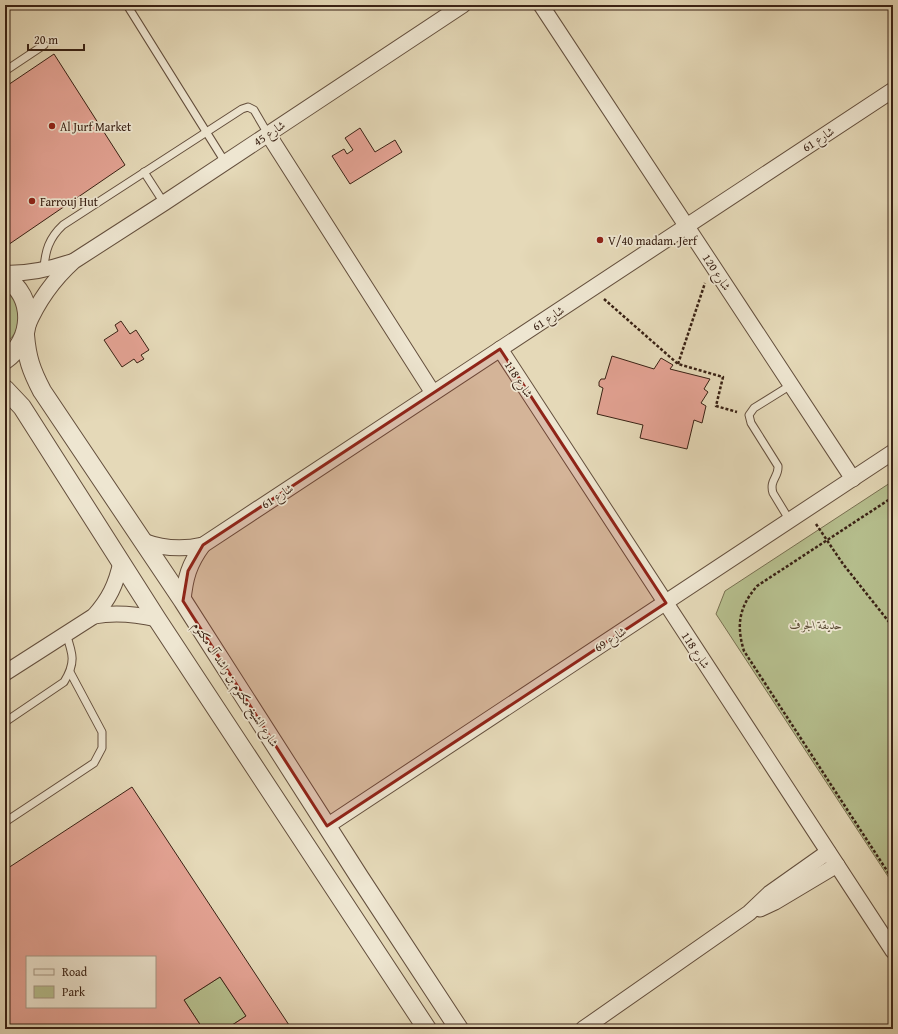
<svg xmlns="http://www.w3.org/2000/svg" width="898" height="1034" font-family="'Gentium Book Plus',Amiri,serif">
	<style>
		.green { fill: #b6bf8e; stroke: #787051 }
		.building { fill: #e4a394; stroke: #392114; fill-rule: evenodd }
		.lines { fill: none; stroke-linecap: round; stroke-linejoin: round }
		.service-casing { stroke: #644f3d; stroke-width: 9 }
		.minor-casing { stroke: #644f3d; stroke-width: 17 }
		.tertiary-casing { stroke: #644f3d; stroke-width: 20 }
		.path { stroke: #392114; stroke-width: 2.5; stroke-dasharray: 3 2; stroke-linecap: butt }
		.service { stroke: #eee6d1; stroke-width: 7 }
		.minor { stroke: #eee6d1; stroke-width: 15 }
		.tertiary { stroke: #eee6d1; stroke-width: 18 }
		.marked { fill: #8f2418; fill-opacity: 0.2; stroke: #8f2418; stroke-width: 3; stroke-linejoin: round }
		.poi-dot { fill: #8f2418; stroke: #eee6d1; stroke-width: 1.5 }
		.labels { text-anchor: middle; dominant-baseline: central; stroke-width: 3.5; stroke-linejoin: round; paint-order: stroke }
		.poi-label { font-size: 12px; fill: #392114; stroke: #eee6d1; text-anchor: start }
		.street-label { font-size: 12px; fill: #392114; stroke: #eee6d1 }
		.park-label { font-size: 12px; font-style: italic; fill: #584832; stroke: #eee6d1 }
	</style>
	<rect width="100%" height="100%" fill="#e5d9b8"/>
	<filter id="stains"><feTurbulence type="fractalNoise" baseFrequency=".005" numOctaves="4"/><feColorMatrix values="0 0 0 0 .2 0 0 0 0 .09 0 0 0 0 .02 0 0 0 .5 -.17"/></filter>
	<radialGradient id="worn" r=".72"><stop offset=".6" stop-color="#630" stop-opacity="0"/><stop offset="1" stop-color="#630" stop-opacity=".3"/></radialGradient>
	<g class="green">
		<path d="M 5,282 C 9,287 17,293 19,299 C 23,316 19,333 5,344 Z"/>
		<path d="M 893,481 L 893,884 L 716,614 L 725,591 Z"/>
		<path d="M 220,977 L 246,1016 L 226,1029 L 203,1029 L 184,1000 Z"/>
	</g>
	<g class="building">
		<path d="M 54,54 L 125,165 L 5,247 L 5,87 Z"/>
		<path d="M 360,128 L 375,152 L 395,140 L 402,152 L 350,184 L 332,156 L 344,149 L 347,154 L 353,150 L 345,138 Z"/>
		<path d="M 121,321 L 130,334 L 136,330 L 149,350 L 141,355 L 144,359 L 137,363 L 134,359 L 122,367 L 104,340 L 118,331 L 115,325 Z"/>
		<path d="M 612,356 L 654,369 L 661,358 L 673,365 L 670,369 L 710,379 L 704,389 L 708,392 L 701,403 L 706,406 L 702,423 L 694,420 L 687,449 L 640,438 L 643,425 L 597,414 L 603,388 L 599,386 L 599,382 L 601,379 L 605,379 Z"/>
		<path d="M 132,787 L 289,1025 L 284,1029 L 226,1029 L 246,1016 L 220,977 L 184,1000 L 203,1029 L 5,1029 L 5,870 ZM 27,957 L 155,957 L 155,1007 L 27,1007 Z"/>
	</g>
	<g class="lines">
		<g class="service-casing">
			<g id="service">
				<path d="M 127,5 L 225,162"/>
				<path d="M 5,71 L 44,45"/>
				<path d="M 144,172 L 164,203"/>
				<path d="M 44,269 C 45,251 49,238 63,225 L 242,109 L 248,107 L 254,110 L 268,134"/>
				<path d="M 790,521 L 773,493 C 769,480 779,477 778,466 L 751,423 L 749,415 L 754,408 L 791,385"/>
				<path d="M 5,722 L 64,682 C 76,663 73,654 66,634"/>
				<path d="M 5,822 L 94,763 L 102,748 L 102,732 L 70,672"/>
			</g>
		</g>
		<g class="minor-casing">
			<g id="minor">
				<path d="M 541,5 L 853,479"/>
				<path d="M 268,134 L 433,393"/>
				<path d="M 5,273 C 27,274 50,269 71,262"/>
				<path d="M 27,327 C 38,301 53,280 74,261 L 164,203 L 463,5"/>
				<path d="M 500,349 L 893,951"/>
				<path d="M 143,541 C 164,549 182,550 203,545 L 893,90"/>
				<path d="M 183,601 C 185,578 189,564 203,545"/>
				<path d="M 94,616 C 116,612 135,614 157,619"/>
				<path d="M 5,673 L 94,616 C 109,599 116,585 121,562"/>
				<path d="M 327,826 L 893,452"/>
				<path d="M 760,909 L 775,902 L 837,865"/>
				<path d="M 583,1029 L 749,913 L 770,893 L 828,852"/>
			</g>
		</g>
		<g class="tertiary-casing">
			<g id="tertiary">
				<path d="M 5,278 C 36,296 33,341 5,360"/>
				<path d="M 25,335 C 27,358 31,370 42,391 L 183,601 L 360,878 L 459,1029"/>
				<path d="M 5,389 L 22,407 L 157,619 L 427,1029"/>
			</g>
		</g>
		<g class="path">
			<path d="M 604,299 L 678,364 L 723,377 L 716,406 L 737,412"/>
			<path d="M 678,364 L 705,283"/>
			<path d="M 893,497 L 757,586 C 739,607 736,625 744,651 L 893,880"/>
			<path d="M 816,524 L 843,564 L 893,627"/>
		</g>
		<use href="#service" class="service"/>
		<use href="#minor" class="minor"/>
		<use href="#tertiary" class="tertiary"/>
	</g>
	<path class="marked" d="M 500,349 L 666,603 L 327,826 L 183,601 L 188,571 L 203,545 Z"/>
	<g class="poi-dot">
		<circle cx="52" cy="126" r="4"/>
		<circle cx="32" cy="201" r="4"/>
		<circle cx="600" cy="240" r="4"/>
	</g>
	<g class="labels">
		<g class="poi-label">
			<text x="60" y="126">Al Jurf Market</text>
			<text x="40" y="201">Farrouj Hut</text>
			<text x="608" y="240">V/40 madam. Jerf</text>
		</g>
		<g class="street-label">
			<text transform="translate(269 133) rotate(-34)">شارع 45</text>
			<text transform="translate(818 139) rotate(-33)">شارع 61</text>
			<text transform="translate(717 272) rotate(57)">شارع 120</text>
			<text transform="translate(548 318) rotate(-33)">شارع 61</text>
			<text transform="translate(519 379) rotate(57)">شارع 118</text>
			<text transform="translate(277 496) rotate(-33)">شارع 61</text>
			<text transform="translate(610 639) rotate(-33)">شارع 69</text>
			<text transform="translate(696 650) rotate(57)">شارع 118</text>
			<text transform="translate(236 684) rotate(57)">شارع الشيخ مكتوم بن راشد آل مكتوم</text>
		</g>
		<g class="park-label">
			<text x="816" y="624">حديقة الجرف</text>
		</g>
	</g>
	<rect width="898" height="1034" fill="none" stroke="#e5d9b8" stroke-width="20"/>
	<rect x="6" y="6" width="886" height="1022" fill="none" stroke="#392114" stroke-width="2"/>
	<rect x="10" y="10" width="878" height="1014" fill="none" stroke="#392114"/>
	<rect x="26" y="956" width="130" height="52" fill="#eee6d1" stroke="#a69785"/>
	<rect x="34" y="969" width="20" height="6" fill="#eee6d1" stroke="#a69785"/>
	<text x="62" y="976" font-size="12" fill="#392114">Road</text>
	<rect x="34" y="986" width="20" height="12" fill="#b6bf8e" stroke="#a69785"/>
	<text x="62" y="996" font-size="12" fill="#392114">Park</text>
	<path d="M28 44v6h56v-6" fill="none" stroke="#392114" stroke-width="2"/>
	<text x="34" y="44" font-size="12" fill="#392114" stroke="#eee6d1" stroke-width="3" paint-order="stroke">20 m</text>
	<rect width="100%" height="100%" filter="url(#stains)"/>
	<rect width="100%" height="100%" fill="url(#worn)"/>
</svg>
